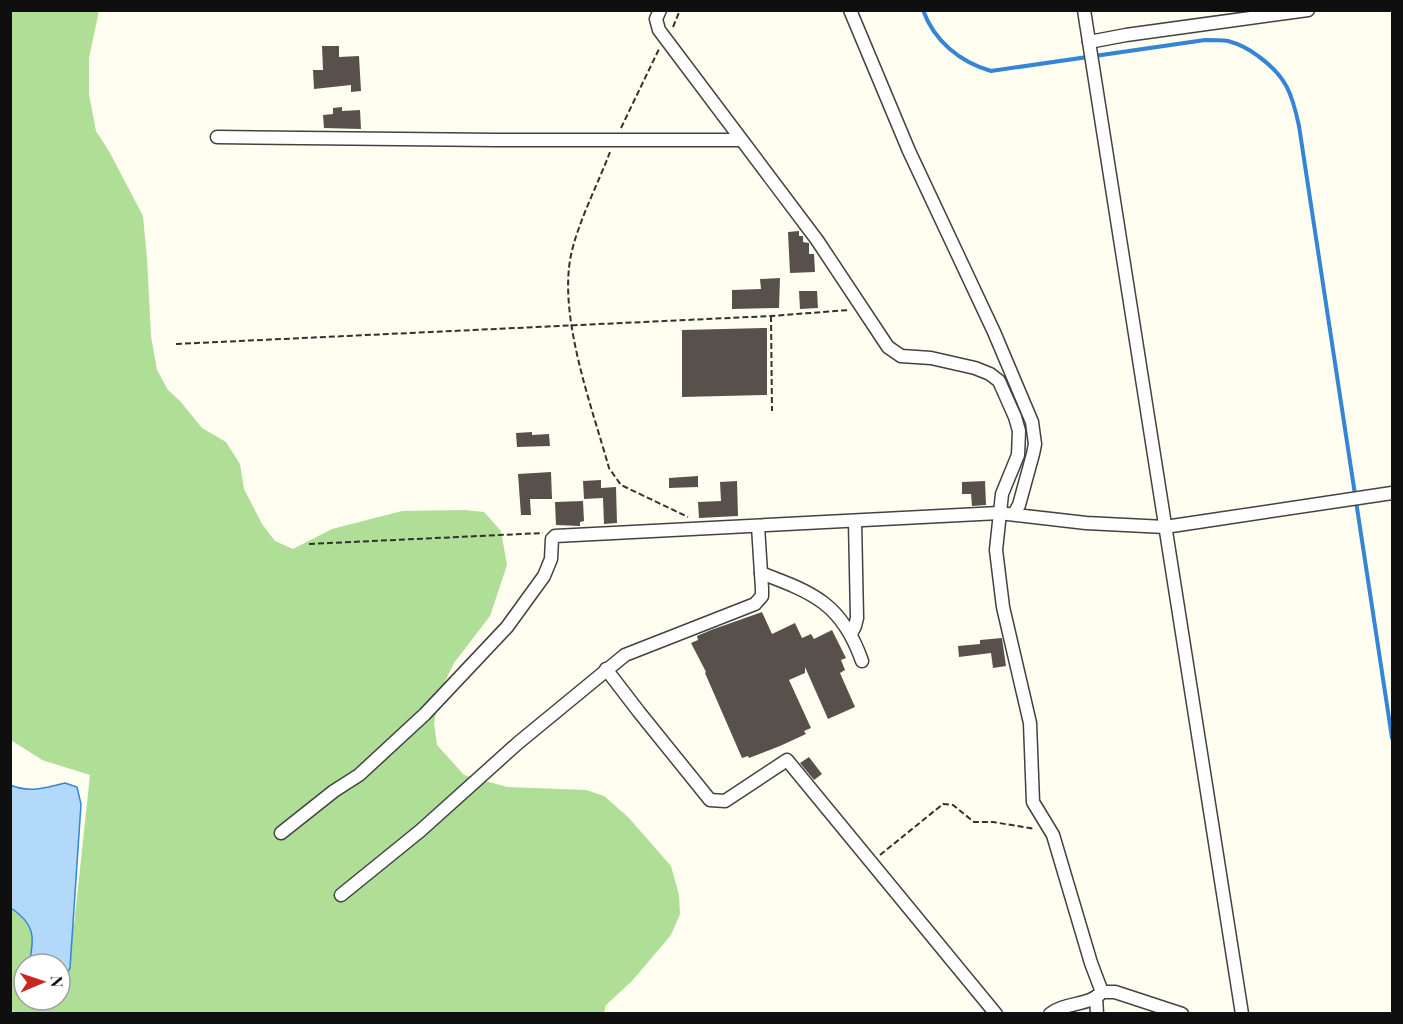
<svg xmlns="http://www.w3.org/2000/svg" width="1403" height="1024" font-family="'Playfair Display',serif">
	<style>
		.forest { fill: #afde96; fill-rule: evenodd }
		.water { fill: #b2d8fa; stroke: #3585d5; stroke-width: 1.5 }
		.lines { fill: none; stroke-linecap: round; stroke-linejoin: round }
		.stream { stroke: #3585d5; stroke-width: 4 }
		.building { fill: #58514b }
		.minor-casing { stroke: #424242; stroke-width: 15 }
		.path { stroke: #313131; stroke-width: 2; stroke-dasharray: 6 3; stroke-linecap: butt }
		.minor { stroke: #fff; stroke-width: 12 }
	</style>
	<rect width="100%" height="100%" fill="#fffef1"/>
	<path class="forest" d="M 11,11 L 99,11 L 89,58 L 89,94 L 96,131 L 110,153 L 143,216 L 147,258 L 151,336 L 157,370 L 168,390 L 180,401 L 202,428 L 226,442 L 240,464 L 244,489 L 262,524 L 275,541 L 293,549 L 332,529 L 402,511 L 465,510 L 484,512 L 501,531 L 507,565 L 490,616 L 454,663 L 440,692 L 434,723 L 437,745 L 464,775 L 507,787 L 586,790 L 604,796 L 628,817 L 671,866 L 679,895 L 680,914 L 671,935 L 632,981 L 606,1005 L 604,1013 L 15,1013 L 10,1009 L 10,869 L 74,925 L 90,775 L 42,760 L 11,740 ZM 24,964 L 60,964 L 60,1000 L 24,1000 Z"/>
	<path class="water" d="M 65,783 L 77,787 L 81,804 L 70,968 L 60,990 L 60,964 L 29,964 C 35,937 35,924 11,908 L 10,785 C 29,793 46,788 65,783 Z"/>
	<g class="lines">
		<path class="stream" d="M 923,10 C 934,41 960,62 991,71 L 1205,40 C 1213,40 1221,40 1228,41 C 1239,44 1249,49 1258,56 C 1286,76 1292,93 1299,126 L 1392,738"/>
	</g>
	<g class="building">
		<path d="M 322,46 L 339,46 L 339,57 L 359,56 L 361,91 L 351,92 L 351,85 L 314,89 L 313,70 L 323,70 Z"/>
		<path d="M 342,107 L 342,111 L 360,110 L 361,129 L 324,128 L 323,115 L 333,114 L 333,108 Z"/>
		<path d="M 799,231 L 799,236 L 803,236 L 803,242 L 809,243 L 809,254 L 814,254 L 815,272 L 790,273 L 788,232 Z"/>
		<path d="M 780,278 L 779,308 L 732,309 L 732,290 L 761,289 L 760,279 Z"/>
		<path d="M 799,291 L 817,291 L 818,308 L 800,309 Z"/>
		<path d="M 767,328 L 767,395 L 682,397 L 682,330 Z"/>
		<path d="M 532,432 L 532,435 L 549,434 L 550,446 L 517,447 L 516,433 Z"/>
		<path d="M 551,472 L 552,499 L 530,499 L 531,515 L 521,515 L 518,474 Z"/>
		<path d="M 698,476 L 698,487 L 669,488 L 669,478 Z"/>
		<path d="M 601,480 L 601,488 L 616,487 L 617,523 L 604,524 L 603,498 L 584,499 L 583,481 Z"/>
		<path d="M 737,481 L 738,516 L 699,518 L 698,502 L 721,501 L 720,482 Z"/>
		<path d="M 985,481 L 986,505 L 972,506 L 971,494 L 962,494 L 962,482 Z"/>
		<path d="M 583,501 L 584,521 L 580,522 L 580,526 L 556,525 L 555,502 Z"/>
		<path d="M 762,612 L 772,634 L 795,623 L 802,638 L 811,634 L 814,639 L 832,630 L 846,658 L 841,660 L 845,670 L 840,673 L 855,707 L 828,719 L 805,667 L 805,673 L 789,680 L 811,728 L 804,731 L 806,734 L 780,746 L 749,758 L 748,756 L 742,758 L 705,673 L 706,672 L 691,643 L 698,640 L 697,636 L 711,630 Z"/>
		<path d="M 1002,638 L 1006,666 L 993,668 L 991,653 L 959,657 L 958,646 L 980,644 L 980,640 Z"/>
		<path d="M 809,757 L 822,774 L 814,780 L 800,763 Z"/>
	</g>
	<g class="lines">
		<g class="minor-casing">
			<g id="minor">
				<path d="M 660,10 L 656,19 L 659,30 L 817,240 L 888,347 L 901,356 L 931,358 L 975,368 L 990,374 L 999,381 L 1015,417 L 1019,431 L 1018,455 L 1002,494 L 996,550 L 1003,607 L 1030,723 L 1033,802 L 1053,835 L 1091,963 L 1102,992"/>
				<path d="M 850,10 L 909,151 L 994,332 L 1032,422 L 1035,444 L 1033,454 L 1019,505 L 1014,514"/>
				<path d="M 1084,10 L 1242,1014"/>
				<path d="M 1089,42 L 1126,35 L 1308,10"/>
				<path d="M 217,137 L 496,140 L 741,140"/>
				<path d="M 761,573 C 814,593 842,604 862,661"/>
				<path d="M 851,634 L 855,626 L 857,618 L 855,521"/>
				<path d="M 606,669 L 639,712 L 710,800 L 725,801 L 787,760 L 996,1014"/>
				<path d="M 281,833 L 334,791 L 359,775 L 425,714 L 507,627 L 544,576 L 551,559 L 552,539 L 555,536 L 999,513 L 1086,523 L 1165,527 L 1392,493"/>
				<path d="M 341,895 L 420,831 L 518,743 L 625,655 L 755,604 L 762,596 L 762,589 L 758,526"/>
				<path d="M 1096,997 L 1097,1014"/>
				<path d="M 1050,1014 C 1065,1002 1090,1006 1102,992 L 1115,992 L 1182,1014"/>
			</g>
		</g>
		<g class="path">
			<path d="M 673,27 L 680,10"/>
			<path d="M 621,128 L 659,49"/>
			<path d="M 610,152 C 598,184 578,222 571,255 C 558,317 592,407 609,468 L 621,485 L 688,517"/>
			<path d="M 771,316 L 772,411"/>
			<path d="M 176,344 L 771,316 L 849,310"/>
			<path d="M 309,544 L 543,533"/>
			<path d="M 880,855 L 943,804 L 953,805 L 974,822 L 993,822 L 1035,829"/>
		</g>
		<use href="#minor" class="minor"/>
	</g>
	<rect width="1403" height="1024" fill="none" stroke="#0f0f0f" stroke-width="24"/>
	<g transform="translate(42 982) rotate(88)"><circle r="28" fill="#ffffff" stroke="#9f9f9f" stroke-width="1.5"/>
	<path d="M0-4.5L10 22L0 15L-10 22Z" fill="#c8271e"/>
	<text y="-9" font-size="16" font-weight="bold" text-anchor="middle" fill="#0f0f0f">N</text>
	</g>
</svg>
